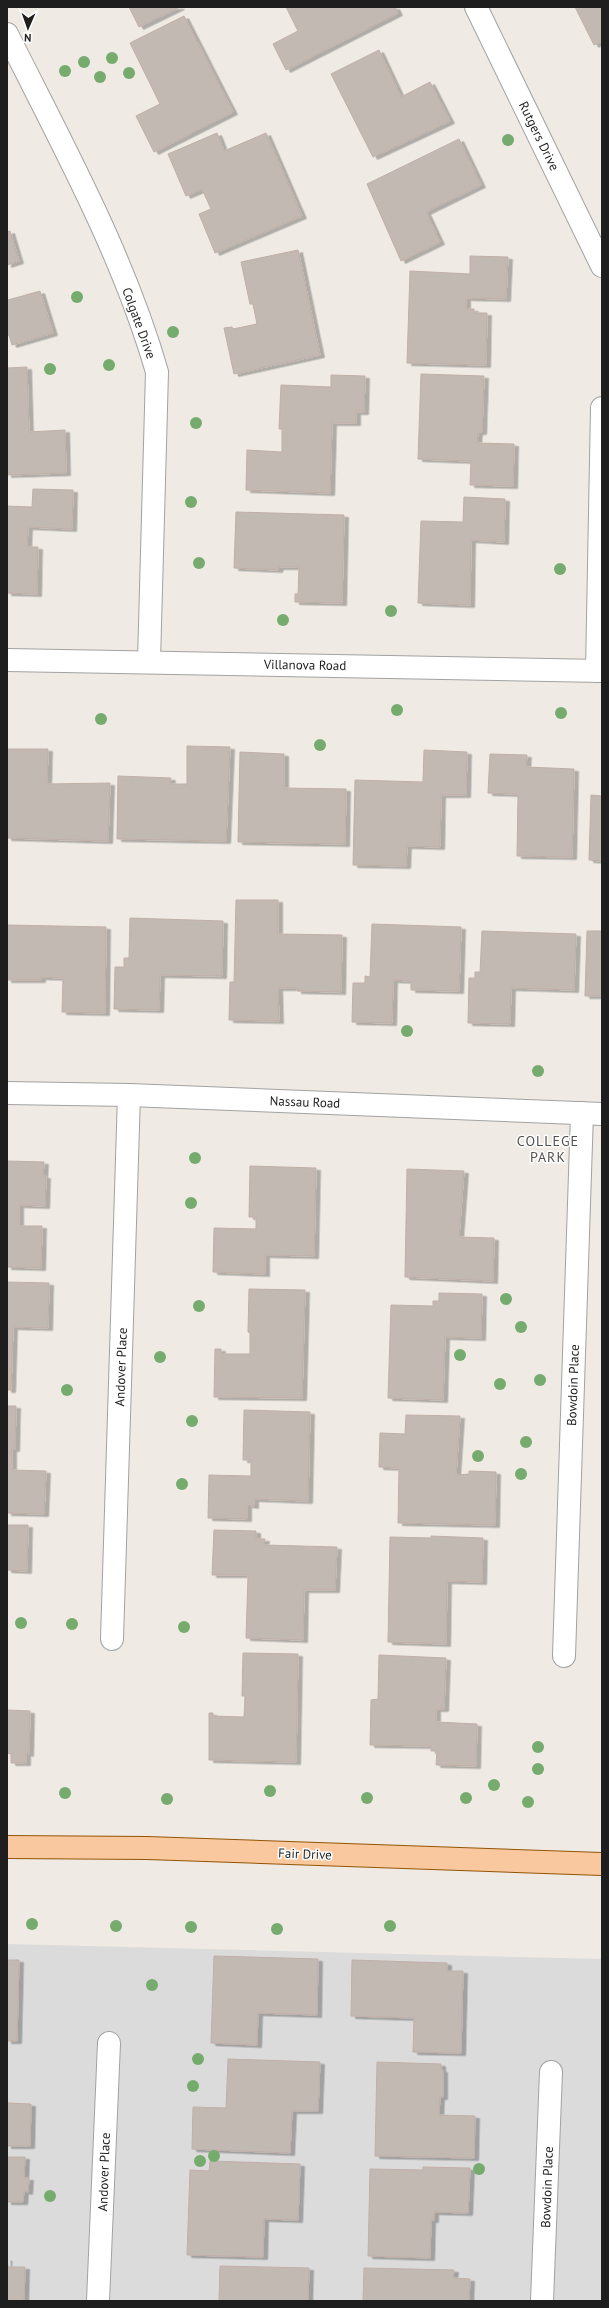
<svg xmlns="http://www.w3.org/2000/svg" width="609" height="2308" font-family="'PT Sans',sans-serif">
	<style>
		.residential { fill: #dcdbdb }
		.building { fill: #c3b9b3; stroke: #c0afa6; filter: url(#shadow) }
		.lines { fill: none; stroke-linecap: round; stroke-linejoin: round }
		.minor-casing { stroke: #a2a2a2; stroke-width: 24 }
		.major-casing { stroke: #945403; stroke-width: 24 }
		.minor { stroke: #fff; stroke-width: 22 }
		.major { stroke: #fac89e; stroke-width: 22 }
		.tree { fill: #75ac6e }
		.labels { text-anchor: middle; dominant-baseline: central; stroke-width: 3; stroke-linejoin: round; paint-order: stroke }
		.street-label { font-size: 13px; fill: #1e1e1e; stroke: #fff }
		.neighbourhood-label { font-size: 14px; letter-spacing: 1px; fill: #515151; stroke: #fff }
	</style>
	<defs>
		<filter id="shadow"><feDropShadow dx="4.5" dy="2.5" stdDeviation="0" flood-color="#0004"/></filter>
	</defs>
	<rect width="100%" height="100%" fill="#efeae4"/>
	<path class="residential" d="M 7,1944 L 602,1959 L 602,2301 L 7,2301 Z"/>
	<g class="building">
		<path d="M 129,7 L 180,7 L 139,27 Z"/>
		<path d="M 286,7 L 395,7 L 398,13 L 286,70 L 273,44 L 298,31 Z"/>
		<path d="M 575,7 L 602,7 L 602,41 L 594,45 Z"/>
		<path d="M 184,16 L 233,112 L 154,152 L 136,116 L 160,104 L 130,43 Z"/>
		<path d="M 379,50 L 401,97 L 430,82 L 450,121 L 373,157 L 331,74 Z"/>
		<path d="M 217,133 L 224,151 L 266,133 L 302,216 L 215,253 L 199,214 L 211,209 L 202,189 L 186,196 L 168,154 Z"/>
		<path d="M 459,139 L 481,185 L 426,212 L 440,242 L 401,261 L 367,184 Z"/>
		<path d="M 10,231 L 19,261 L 7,265 L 7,232 Z"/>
		<path d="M 298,250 L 320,355 L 234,374 L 224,328 L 232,327 L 233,329 L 257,324 L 253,304 L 250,304 L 241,262 Z"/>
		<path d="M 470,256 L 508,257 L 506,299 L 466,298 L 466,309 L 474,309 L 474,313 L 487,313 L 486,365 L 407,363 L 410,271 L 470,274 Z"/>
		<path d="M 40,291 L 53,333 L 12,345 L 9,335 L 7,336 L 7,296 L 8,300 Z"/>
		<path d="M 27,367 L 29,432 L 65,430 L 66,473 L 7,475 L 7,368 Z"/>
		<path d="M 421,374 L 484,376 L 482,432 L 478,432 L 477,443 L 514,444 L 513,486 L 470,485 L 471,461 L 418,459 Z"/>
		<path d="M 331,375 L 365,376 L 364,412 L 356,412 L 356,423 L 332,423 L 330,493 L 246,490 L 247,450 L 282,452 L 282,429 L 279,429 L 281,385 L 331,387 Z"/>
		<path d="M 33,489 L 73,490 L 72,529 L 28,527 L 27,547 L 38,547 L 37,594 L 7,593 L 7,506 L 32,507 Z"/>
		<path d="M 464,497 L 505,499 L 504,542 L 471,540 L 470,605 L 418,603 L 421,521 L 463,522 Z"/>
		<path d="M 236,512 L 344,515 L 342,603 L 295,602 L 295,594 L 298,594 L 299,567 L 279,567 L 278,570 L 234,568 Z"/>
		<path d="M 187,746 L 230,747 L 226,841 L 117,839 L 118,776 L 171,778 L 170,784 L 187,784 Z"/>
		<path d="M 7,749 L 48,749 L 47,784 L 110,783 L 108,841 L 7,838 Z"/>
		<path d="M 424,750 L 467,752 L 466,795 L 441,795 L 440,847 L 407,846 L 406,866 L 353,865 L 355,780 L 423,782 Z"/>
		<path d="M 240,752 L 284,754 L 284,788 L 346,789 L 345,844 L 238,842 Z"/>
		<path d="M 490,754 L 527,755 L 526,767 L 574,769 L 572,857 L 517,856 L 518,794 L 488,793 Z"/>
		<path d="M 591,795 L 602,796 L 602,861 L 589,860 Z"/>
		<path d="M 236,900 L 278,900 L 278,934 L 342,935 L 341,992 L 297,991 L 297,988 L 278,988 L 279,1021 L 229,1020 L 230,982 L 234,982 Z"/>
		<path d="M 130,918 L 223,921 L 222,976 L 160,975 L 159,1010 L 114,1009 L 115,967 L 124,967 L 124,958 L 129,958 Z"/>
		<path d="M 372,924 L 461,927 L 459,991 L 411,990 L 411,981 L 393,980 L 392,1023 L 352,1022 L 353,983 L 365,983 L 365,976 L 370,977 Z"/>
		<path d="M 7,925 L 106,927 L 105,1013 L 62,1012 L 63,978 L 41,977 L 41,980 L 7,980 Z"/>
		<path d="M 482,931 L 576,934 L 574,990 L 511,988 L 510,1024 L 468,1023 L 469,978 L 475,978 L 475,972 L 480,972 Z"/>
		<path d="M 587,931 L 602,931 L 602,996 L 585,996 Z"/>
		<path d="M 7,1161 L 44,1162 L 43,1176 L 46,1176 L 45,1206 L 19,1205 L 19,1226 L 42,1226 L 41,1268 L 7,1267 Z"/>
		<path d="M 250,1166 L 316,1168 L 314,1256 L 265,1255 L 265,1274 L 213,1272 L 214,1228 L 256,1229 L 256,1217 L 249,1217 Z"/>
		<path d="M 407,1169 L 464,1171 L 459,1237 L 494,1238 L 493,1281 L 405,1277 Z"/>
		<path d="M 7,1282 L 49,1283 L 48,1328 L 13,1327 L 11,1390 L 7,1390 Z"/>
		<path d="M 249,1289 L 305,1290 L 302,1398 L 214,1397 L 215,1349 L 221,1349 L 221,1354 L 250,1354 L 250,1333 L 248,1332 Z"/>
		<path d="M 439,1293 L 482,1294 L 481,1338 L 445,1337 L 443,1400 L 388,1398 L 391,1305 L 433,1306 L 433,1301 L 439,1301 Z"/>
		<path d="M 7,1406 L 16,1406 L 15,1449 L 12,1449 L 12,1470 L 46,1471 L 44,1514 L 7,1513 Z"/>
		<path d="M 244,1410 L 310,1412 L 308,1501 L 254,1499 L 254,1506 L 247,1505 L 247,1519 L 208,1518 L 209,1475 L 251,1476 L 251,1460 L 243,1460 Z"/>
		<path d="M 406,1415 L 460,1416 L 456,1475 L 469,1474 L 469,1471 L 496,1472 L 495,1525 L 398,1523 L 399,1468 L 379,1467 L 380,1433 L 405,1434 Z"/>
		<path d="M 7,1525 L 28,1525 L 27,1571 L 7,1570 Z"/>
		<path d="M 214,1530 L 256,1531 L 256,1539 L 265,1539 L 264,1545 L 337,1547 L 335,1590 L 304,1590 L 303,1640 L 246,1638 L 248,1575 L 212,1575 Z"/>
		<path d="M 431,1536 L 483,1538 L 482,1582 L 447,1581 L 446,1644 L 388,1642 L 390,1537 L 431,1538 Z"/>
		<path d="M 243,1653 L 298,1654 L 296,1762 L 209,1760 L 209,1713 L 213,1713 L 213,1716 L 244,1717 L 245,1696 L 242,1696 Z"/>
		<path d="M 379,1655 L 446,1658 L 444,1709 L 436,1709 L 436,1722 L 477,1724 L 476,1766 L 436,1765 L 437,1751 L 431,1751 L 431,1746 L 370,1745 L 371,1700 L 378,1699 Z"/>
		<path d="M 7,1710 L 30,1711 L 29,1754 L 26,1753 L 26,1763 L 11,1763 L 11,1754 L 7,1753 Z"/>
		<path d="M 214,1956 L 318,1959 L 317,2015 L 258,2013 L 257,2045 L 211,2043 Z"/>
		<path d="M 7,1960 L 19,1960 L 17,2041 L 7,2041 Z"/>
		<path d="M 352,1960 L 447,1963 L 447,1971 L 463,1971 L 461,2053 L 413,2052 L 414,2018 L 351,2016 Z"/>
		<path d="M 228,2059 L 320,2062 L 318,2111 L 292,2111 L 290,2153 L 192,2149 L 193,2107 L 226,2108 Z"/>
		<path d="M 377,2062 L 441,2064 L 441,2070 L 443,2070 L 443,2097 L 440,2097 L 439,2115 L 475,2116 L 474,2158 L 375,2156 Z"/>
		<path d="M 7,2103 L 31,2104 L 30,2146 L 7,2146 Z"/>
		<path d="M 7,2157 L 25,2157 L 24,2178 L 29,2178 L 28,2192 L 24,2191 L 23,2202 L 7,2202 Z"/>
		<path d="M 210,2161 L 300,2164 L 298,2220 L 264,2219 L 263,2257 L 187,2255 L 190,2170 L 209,2171 Z"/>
		<path d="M 423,2167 L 470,2168 L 468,2213 L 434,2212 L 434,2220 L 431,2220 L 430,2258 L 368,2256 L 370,2169 L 423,2170 Z"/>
		<path d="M 7,2258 L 8,2267 L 25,2267 L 24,2301 L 7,2301 Z"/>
		<path d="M 220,2266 L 309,2268 L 308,2301 L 219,2301 Z"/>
		<path d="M 364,2268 L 454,2270 L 453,2278 L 470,2279 L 469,2301 L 363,2301 Z"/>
	</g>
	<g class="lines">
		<g class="minor-casing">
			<g id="minor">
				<path d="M 476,7 L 602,266"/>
				<path d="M 7,34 C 62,144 123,254 157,372 L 149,661"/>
				<path d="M 7,660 L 602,671"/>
				<path d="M 597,671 L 602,408"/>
				<path d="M 7,1093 L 129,1095 L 602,1114"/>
				<path d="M 112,1639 L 129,1095"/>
				<path d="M 564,1656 L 582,1113"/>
				<path d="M 98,2301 L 109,2043"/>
				<path d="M 542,2301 L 551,2072"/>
			</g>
		</g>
		<g class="major-casing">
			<path id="major" d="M 7,1847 L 147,1848 L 602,1864"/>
		</g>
		<use href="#minor" class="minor"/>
		<use href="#major" class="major"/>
	</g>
	<g class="tree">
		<circle cx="112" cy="58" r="6"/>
		<circle cx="84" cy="62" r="6"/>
		<circle cx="65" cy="71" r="6"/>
		<circle cx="129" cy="73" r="6"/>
		<circle cx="100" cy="77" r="6"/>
		<circle cx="508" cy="140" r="6"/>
		<circle cx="77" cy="297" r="6"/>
		<circle cx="173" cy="332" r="6"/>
		<circle cx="109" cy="365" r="6"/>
		<circle cx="50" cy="369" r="6"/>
		<circle cx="196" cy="423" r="6"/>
		<circle cx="191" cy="502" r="6"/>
		<circle cx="199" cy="563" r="6"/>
		<circle cx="560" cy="569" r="6"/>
		<circle cx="391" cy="611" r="6"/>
		<circle cx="283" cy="620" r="6"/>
		<circle cx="397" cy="710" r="6"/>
		<circle cx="561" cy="713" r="6"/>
		<circle cx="101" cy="719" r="6"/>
		<circle cx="320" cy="745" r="6"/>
		<circle cx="407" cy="1031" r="6"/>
		<circle cx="538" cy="1071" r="6"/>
		<circle cx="195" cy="1158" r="6"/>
		<circle cx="191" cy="1203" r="6"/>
		<circle cx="506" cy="1299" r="6"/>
		<circle cx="199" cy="1306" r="6"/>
		<circle cx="521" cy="1327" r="6"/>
		<circle cx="460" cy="1355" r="6"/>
		<circle cx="160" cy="1357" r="6"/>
		<circle cx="540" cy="1380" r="6"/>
		<circle cx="500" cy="1384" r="6"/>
		<circle cx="67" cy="1390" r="6"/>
		<circle cx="192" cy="1421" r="6"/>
		<circle cx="526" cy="1442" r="6"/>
		<circle cx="478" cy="1456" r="6"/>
		<circle cx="521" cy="1474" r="6"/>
		<circle cx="182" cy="1484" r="6"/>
		<circle cx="21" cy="1623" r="6"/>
		<circle cx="72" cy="1624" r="6"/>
		<circle cx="184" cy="1627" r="6"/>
		<circle cx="538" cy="1747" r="6"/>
		<circle cx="538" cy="1769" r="6"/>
		<circle cx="494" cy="1785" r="6"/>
		<circle cx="270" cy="1791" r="6"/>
		<circle cx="65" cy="1793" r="6"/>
		<circle cx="367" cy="1798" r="6"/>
		<circle cx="466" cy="1798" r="6"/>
		<circle cx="167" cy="1799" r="6"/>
		<circle cx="528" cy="1802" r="6"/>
		<circle cx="32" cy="1924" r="6"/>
		<circle cx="116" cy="1926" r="6"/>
		<circle cx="390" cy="1926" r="6"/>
		<circle cx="191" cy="1927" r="6"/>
		<circle cx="277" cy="1929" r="6"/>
		<circle cx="152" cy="1985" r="6"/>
		<circle cx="198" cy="2059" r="6"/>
		<circle cx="193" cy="2086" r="6"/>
		<circle cx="214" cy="2156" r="6"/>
		<circle cx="200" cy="2161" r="6"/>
		<circle cx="479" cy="2169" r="6"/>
		<circle cx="50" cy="2196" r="6"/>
	</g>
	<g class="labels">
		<g class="street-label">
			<text transform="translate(539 136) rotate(64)">Rutgers Drive</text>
			<text transform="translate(139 323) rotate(70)">Colgate Drive</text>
			<text transform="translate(305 665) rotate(1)">Villanova Road</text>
			<text transform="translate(305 1102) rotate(2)">Nassau Road</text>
			<text transform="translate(121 1367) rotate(-88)">Andover Place</text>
			<text transform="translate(573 1385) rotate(-88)">Bowdoin Place</text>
			<text transform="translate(305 1854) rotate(2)">Fair Drive</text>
			<text transform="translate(104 2172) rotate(-88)">Andover Place</text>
			<text transform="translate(547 2187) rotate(-88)">Bowdoin Place</text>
		</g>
		<g class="neighbourhood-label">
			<text x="548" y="1141">COLLEGE<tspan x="548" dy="16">PARK</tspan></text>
		</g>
	</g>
	<rect width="609" height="2308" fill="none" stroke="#1e1e1e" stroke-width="16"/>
	<g transform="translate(28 28) rotate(182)" stroke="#ffffff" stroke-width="3" paint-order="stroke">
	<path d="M0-3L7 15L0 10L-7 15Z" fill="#1e1e1e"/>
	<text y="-6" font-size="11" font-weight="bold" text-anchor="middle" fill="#1e1e1e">N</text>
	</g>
</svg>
